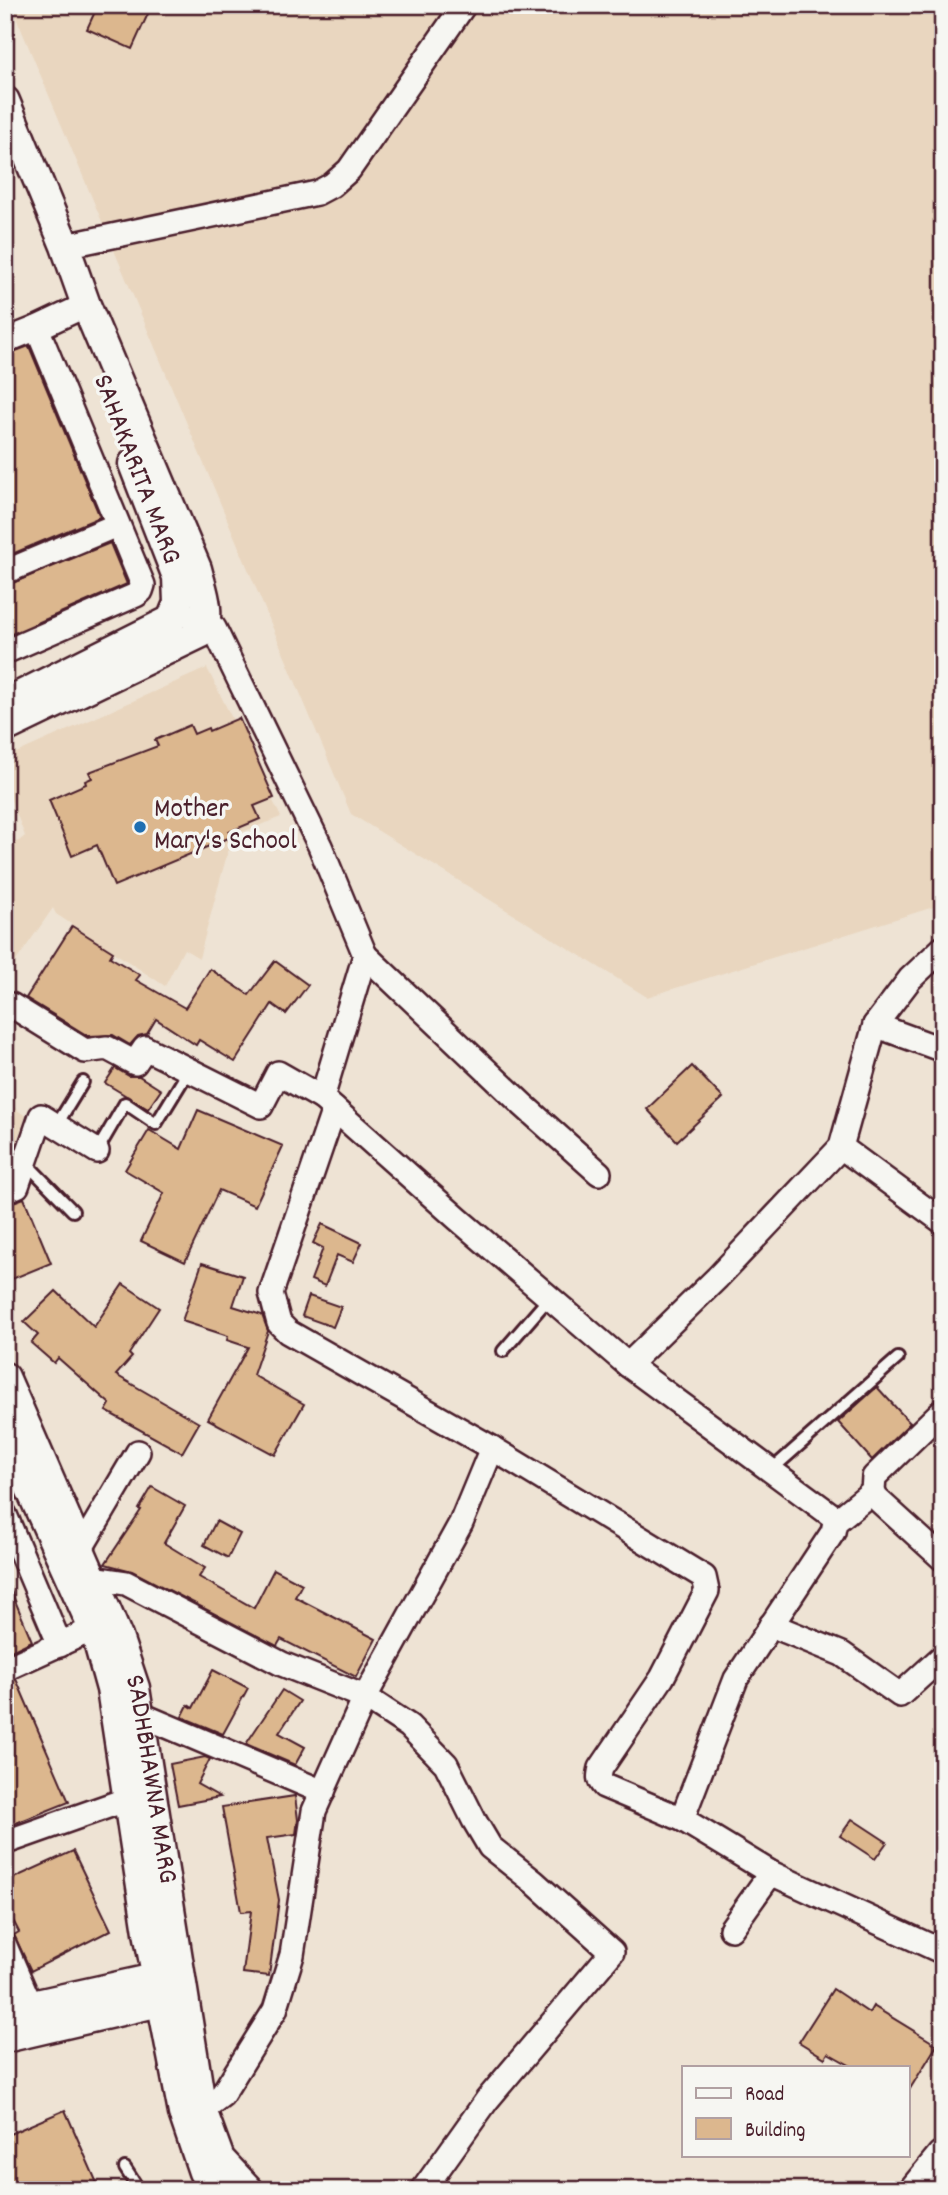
<svg xmlns="http://www.w3.org/2000/svg" width="948" height="2195" font-family="Dekko,sans-serif">
	<style>
		.built { fill: #e9d6bf }
		.building { fill: #dcb78e; stroke: #4a1f2b; stroke-width: 2 }
		.lines { fill: none; stroke-linecap: round; stroke-linejoin: round }
		.service-casing { stroke: #4a1f2b; stroke-width: 16 }
		.minor-casing { stroke: #4a1f2b; stroke-width: 28 }
		.tertiary-casing { stroke: #4a1f2b; stroke-width: 33 }
		.secondary-casing { stroke: #4a1f2b; stroke-width: 37 }
		.service { stroke: #f6f6f2; stroke-width: 10 }
		.minor { stroke: #f6f6f2; stroke-width: 23 }
		.tertiary { stroke: #f6f6f2; stroke-width: 28 }
		.secondary { stroke: #f6f6f2; stroke-width: 32 }
		.poi-dot { fill: #1f6fb2; stroke: #f6f6f2; stroke-width: 2.5 }
		.labels { text-anchor: middle; dominant-baseline: central; stroke-width: 7; stroke-linejoin: round; paint-order: stroke }
		.street-label { font-size: 28px; fill: #4a1f2b; stroke: #f6f6f2 }
		.poi-label { font-size: 28px; fill: #4a1f2b; stroke: #f6f6f2; text-anchor: start }
	</style>
	<rect width="100%" height="100%" fill="#eee3d4"/>
	<filter id="ink" filterUnits="userSpaceOnUse"><feTurbulence type="fractalNoise" baseFrequency=".0143" numOctaves="2"/><feDisplacementMap in="SourceGraphic" scale="14" xChannelSelector="R" yChannelSelector="G"/><feConvolveMatrix kernelMatrix="1 2 1 2 8 2 1 2 1" color-interpolation-filters="sRGB"/></filter>
	<g filter="url(#ink)">
		<g class="built">
			<path d="M 11,5 L 943,5 L 943,904 L 647,997 L 351,814 Z"/>
			<path d="M 207,668 L 281,817 L 232,836 L 199,958 L 184,949 L 165,986 L 56,914 L 53,908 L 5,977 L 5,846 L 19,841 L 25,836 L 5,784 L 5,758 Z"/>
			<path d="M 5,1102 L 26,1116 L 5,1173 Z"/>
		</g>
		<g class="building">
			<path d="M 98,5 L 152,5 L 132,49 L 87,29 Z"/>
			<path d="M 29,346 L 100,517 L 5,557 L 5,355 Z"/>
			<path d="M 110,543 L 127,584 L 5,637 L 5,586 Z"/>
			<path d="M 239,718 L 274,798 L 254,806 L 260,819 L 229,832 L 231,837 L 114,886 L 97,845 L 72,856 L 49,800 L 86,784 L 85,781 L 92,778 L 89,772 L 158,746 L 155,740 L 190,725 L 194,734 L 208,728 L 209,731 Z"/>
			<path d="M 72,926 L 113,952 L 110,957 L 140,975 L 136,980 L 185,1008 L 210,969 L 249,995 L 275,961 L 308,985 L 286,1014 L 272,1004 L 235,1062 L 199,1040 L 196,1045 L 156,1019 L 147,1034 L 138,1036 L 130,1045 L 113,1035 L 88,1036 L 26,998 Z"/>
			<path d="M 692,1066 L 723,1098 L 677,1141 L 647,1109 Z"/>
			<path d="M 115,1068 L 129,1076 L 139,1076 L 161,1090 L 148,1109 L 105,1083 Z"/>
			<path d="M 198,1110 L 283,1146 L 255,1206 L 219,1190 L 185,1262 L 141,1241 L 164,1193 L 125,1170 L 149,1130 L 181,1149 Z"/>
			<path d="M 24,1198 L 51,1263 L 12,1279 L 5,1263 L 5,1205 Z"/>
			<path d="M 322,1224 L 362,1243 L 353,1262 L 337,1255 L 325,1286 L 311,1280 L 323,1248 L 313,1243 Z"/>
			<path d="M 202,1263 L 243,1276 L 233,1306 L 262,1315 L 268,1331 L 253,1375 L 304,1404 L 275,1455 L 208,1419 L 248,1347 L 227,1340 L 228,1336 L 182,1321 Z"/>
			<path d="M 123,1284 L 159,1308 L 129,1354 L 132,1357 L 116,1375 L 199,1423 L 182,1453 L 106,1411 L 110,1404 L 58,1358 L 54,1363 L 31,1343 L 38,1335 L 24,1322 L 56,1291 L 94,1327 Z"/>
			<path d="M 309,1296 L 341,1307 L 333,1327 L 302,1316 Z"/>
			<path d="M 877,1387 L 910,1423 L 872,1460 L 838,1422 Z"/>
			<path d="M 152,1487 L 185,1506 L 164,1543 L 205,1568 L 199,1577 L 254,1608 L 274,1569 L 302,1584 L 295,1597 L 376,1639 L 356,1677 L 281,1639 L 277,1646 L 132,1571 L 105,1564 L 141,1510 L 139,1509 Z"/>
			<path d="M 216,1521 L 240,1534 L 228,1558 L 204,1545 Z"/>
			<path d="M 5,1577 L 32,1641 L 5,1654 Z"/>
			<path d="M 213,1670 L 248,1688 L 223,1734 L 182,1717 L 188,1705 L 193,1708 Z"/>
			<path d="M 16,1679 L 69,1802 L 11,1825 L 5,1811 L 5,1683 Z"/>
			<path d="M 282,1690 L 300,1701 L 279,1733 L 305,1747 L 295,1765 L 246,1744 Z"/>
			<path d="M 205,1757 L 210,1759 L 197,1784 L 220,1797 L 178,1805 L 170,1764 Z"/>
			<path d="M 295,1796 L 298,1820 L 296,1834 L 267,1838 L 279,1900 L 269,1976 L 243,1973 L 251,1911 L 241,1912 L 222,1807 Z"/>
			<path d="M 852,1819 L 887,1842 L 875,1859 L 840,1836 Z"/>
			<path d="M 73,1851 L 111,1930 L 31,1971 L 14,1935 L 19,1932 L 5,1905 L 5,1882 Z"/>
			<path d="M 833,1989 L 869,2013 L 873,2006 L 937,2045 L 908,2092 L 908,2067 L 853,2067 L 828,2053 L 825,2058 L 799,2042 Z"/>
			<path d="M 65,2110 L 100,2190 L 5,2190 L 5,2136 Z"/>
		</g>
		<g class="lines">
			<g class="service-casing">
				<g id="service">
					<path d="M 56,1126 L 83,1082"/>
					<path d="M 97,1151 L 125,1103 L 156,1124 L 189,1070"/>
					<path d="M 26,1163 L 73,1211"/>
					<path d="M 503,1351 L 549,1298"/>
					<path d="M 770,1471 L 898,1358"/>
					<path d="M 125,2168 L 139,2190"/>
				</g>
			</g>
			<g class="minor-casing">
				<g id="minor">
					<path d="M 65,246 L 317,193 L 332,185 L 349,170 L 464,5"/>
					<path d="M 37,328 L 86,305"/>
					<path d="M 5,341 L 37,328 L 143,585 L 141,591 L 136,595 L 5,652"/>
					<path d="M 5,572 L 117,525"/>
					<path d="M 175,610 L 214,628 L 320,846 L 365,955 L 322,1098 L 458,1219 L 628,1365 L 834,1517 L 835,1522"/>
					<path d="M 365,955 L 523,1105 L 599,1173"/>
					<path d="M 11,1005 L 85,1051 L 107,1048 L 135,1063 L 145,1048 L 261,1106 L 278,1073 L 322,1098"/>
					<path d="M 875,1025 L 943,1050"/>
					<path d="M 334,1109 L 271,1293 L 279,1323 L 288,1332 L 492,1448 L 704,1577 L 707,1591 L 662,1678 L 601,1768 C 599,1776 598,1780 604,1786 L 682,1819 L 771,1873 L 943,1952"/>
					<path d="M 841,1147 L 943,1222"/>
					<path d="M 5,1191 L 17,1186 L 41,1116 L 97,1151"/>
					<path d="M 628,1365 L 717,1278 L 841,1147 L 875,1025 L 910,979 L 943,948"/>
					<path d="M 943,1410 L 874,1477 L 873,1491 L 876,1498 L 943,1559"/>
					<path d="M 5,1515 L 60,1645"/>
					<path d="M 80,1550 L 138,1452"/>
					<path d="M 92,1578 L 126,1583 L 282,1664 L 365,1697 L 409,1726 L 446,1764 L 474,1820 L 490,1847 L 534,1882 L 612,1952 L 487,2100 L 423,2190"/>
					<path d="M 771,1625 L 842,1654 L 900,1695 L 943,1656"/>
					<path d="M 5,1669 L 93,1629"/>
					<path d="M 139,1714 L 323,1792"/>
					<path d="M 682,1819 L 736,1679 L 833,1532 L 835,1522 L 873,1491"/>
					<path d="M 12,1840 L 128,1799"/>
					<path d="M 731,1929 L 771,1873"/>
					<path d="M 5,1946 L 31,2006"/>
					<path d="M 202,2110 L 222,2095 L 275,2010 L 292,1955 L 314,1811 L 365,1697 L 461,1523 L 492,1448"/>
				</g>
			</g>
			<g class="tertiary-casing">
				<g id="tertiary">
					<path d="M 5,101 L 65,246 L 86,305 L 197,569 C 202,589 212,613 202,633 L 5,728"/>
					<path d="M 5,703 L 171,620 L 178,603 L 177,577 L 133,464"/>
					<path id="s1" d="M 5,1377 L 118,1637 L 135,1688 L 202,2110 L 220,2159 L 249,2190"/>
					<path d="M 5,1433 L 96,1635 L 111,1689 L 148,1932 L 183,2113 L 203,2172 L 220,2190"/>
					<path d="M 5,2011 L 173,1974"/>
					<path d="M 5,2038 L 177,1998"/>
				</g>
			</g>
			<g class="secondary-casing">
				<path id="secondary" d="M 916,2190 L 943,2157"/>
			</g>
			<use href="#service" class="service"/>
			<use href="#minor" class="minor"/>
			<use href="#tertiary" class="tertiary"/>
			<use href="#secondary" class="secondary"/>
		</g>
	</g>
	<circle class="poi-dot" cx="140" cy="827" r="7"/>
	<g class="labels">
		<g class="street-label">
			<text transform="translate(135 470) rotate(69)">SAHAKARITA MARG</text>
			<text stroke="none"><textPath href="#s1" startOffset="430">SADHBHAWNA MARG</textPath></text>
		</g>
		<g class="poi-label">
			<text x="154" y="811">Mother<tspan x="154" dy="32">Mary's School</tspan></text>
		</g>
	</g>
	<rect width="948" height="2195" fill="none" stroke="#f6f6f2" stroke-width="28"/>
	<rect x="14" y="14" width="920" height="2167" fill="none" stroke="#4a1f2b" stroke-width="2.5" filter="url(#ink)"/>
	<rect x="682" y="2066" width="228" height="91" fill="#f6f6f2" stroke="#b1a0a2" stroke-width="2"/>
	<rect x="696" y="2088" width="35" height="10" fill="#f6f6f2" stroke="#b1a0a2" stroke-width="2"/>
	<text x="745" y="2100" font-size="21" fill="#4a1f2b">Road</text>
	<rect x="696" y="2118" width="35" height="21" fill="#dcb78e" stroke="#b1a0a2" stroke-width="2"/>
	<text x="745" y="2136" font-size="21" fill="#4a1f2b">Building</text>
</svg>
